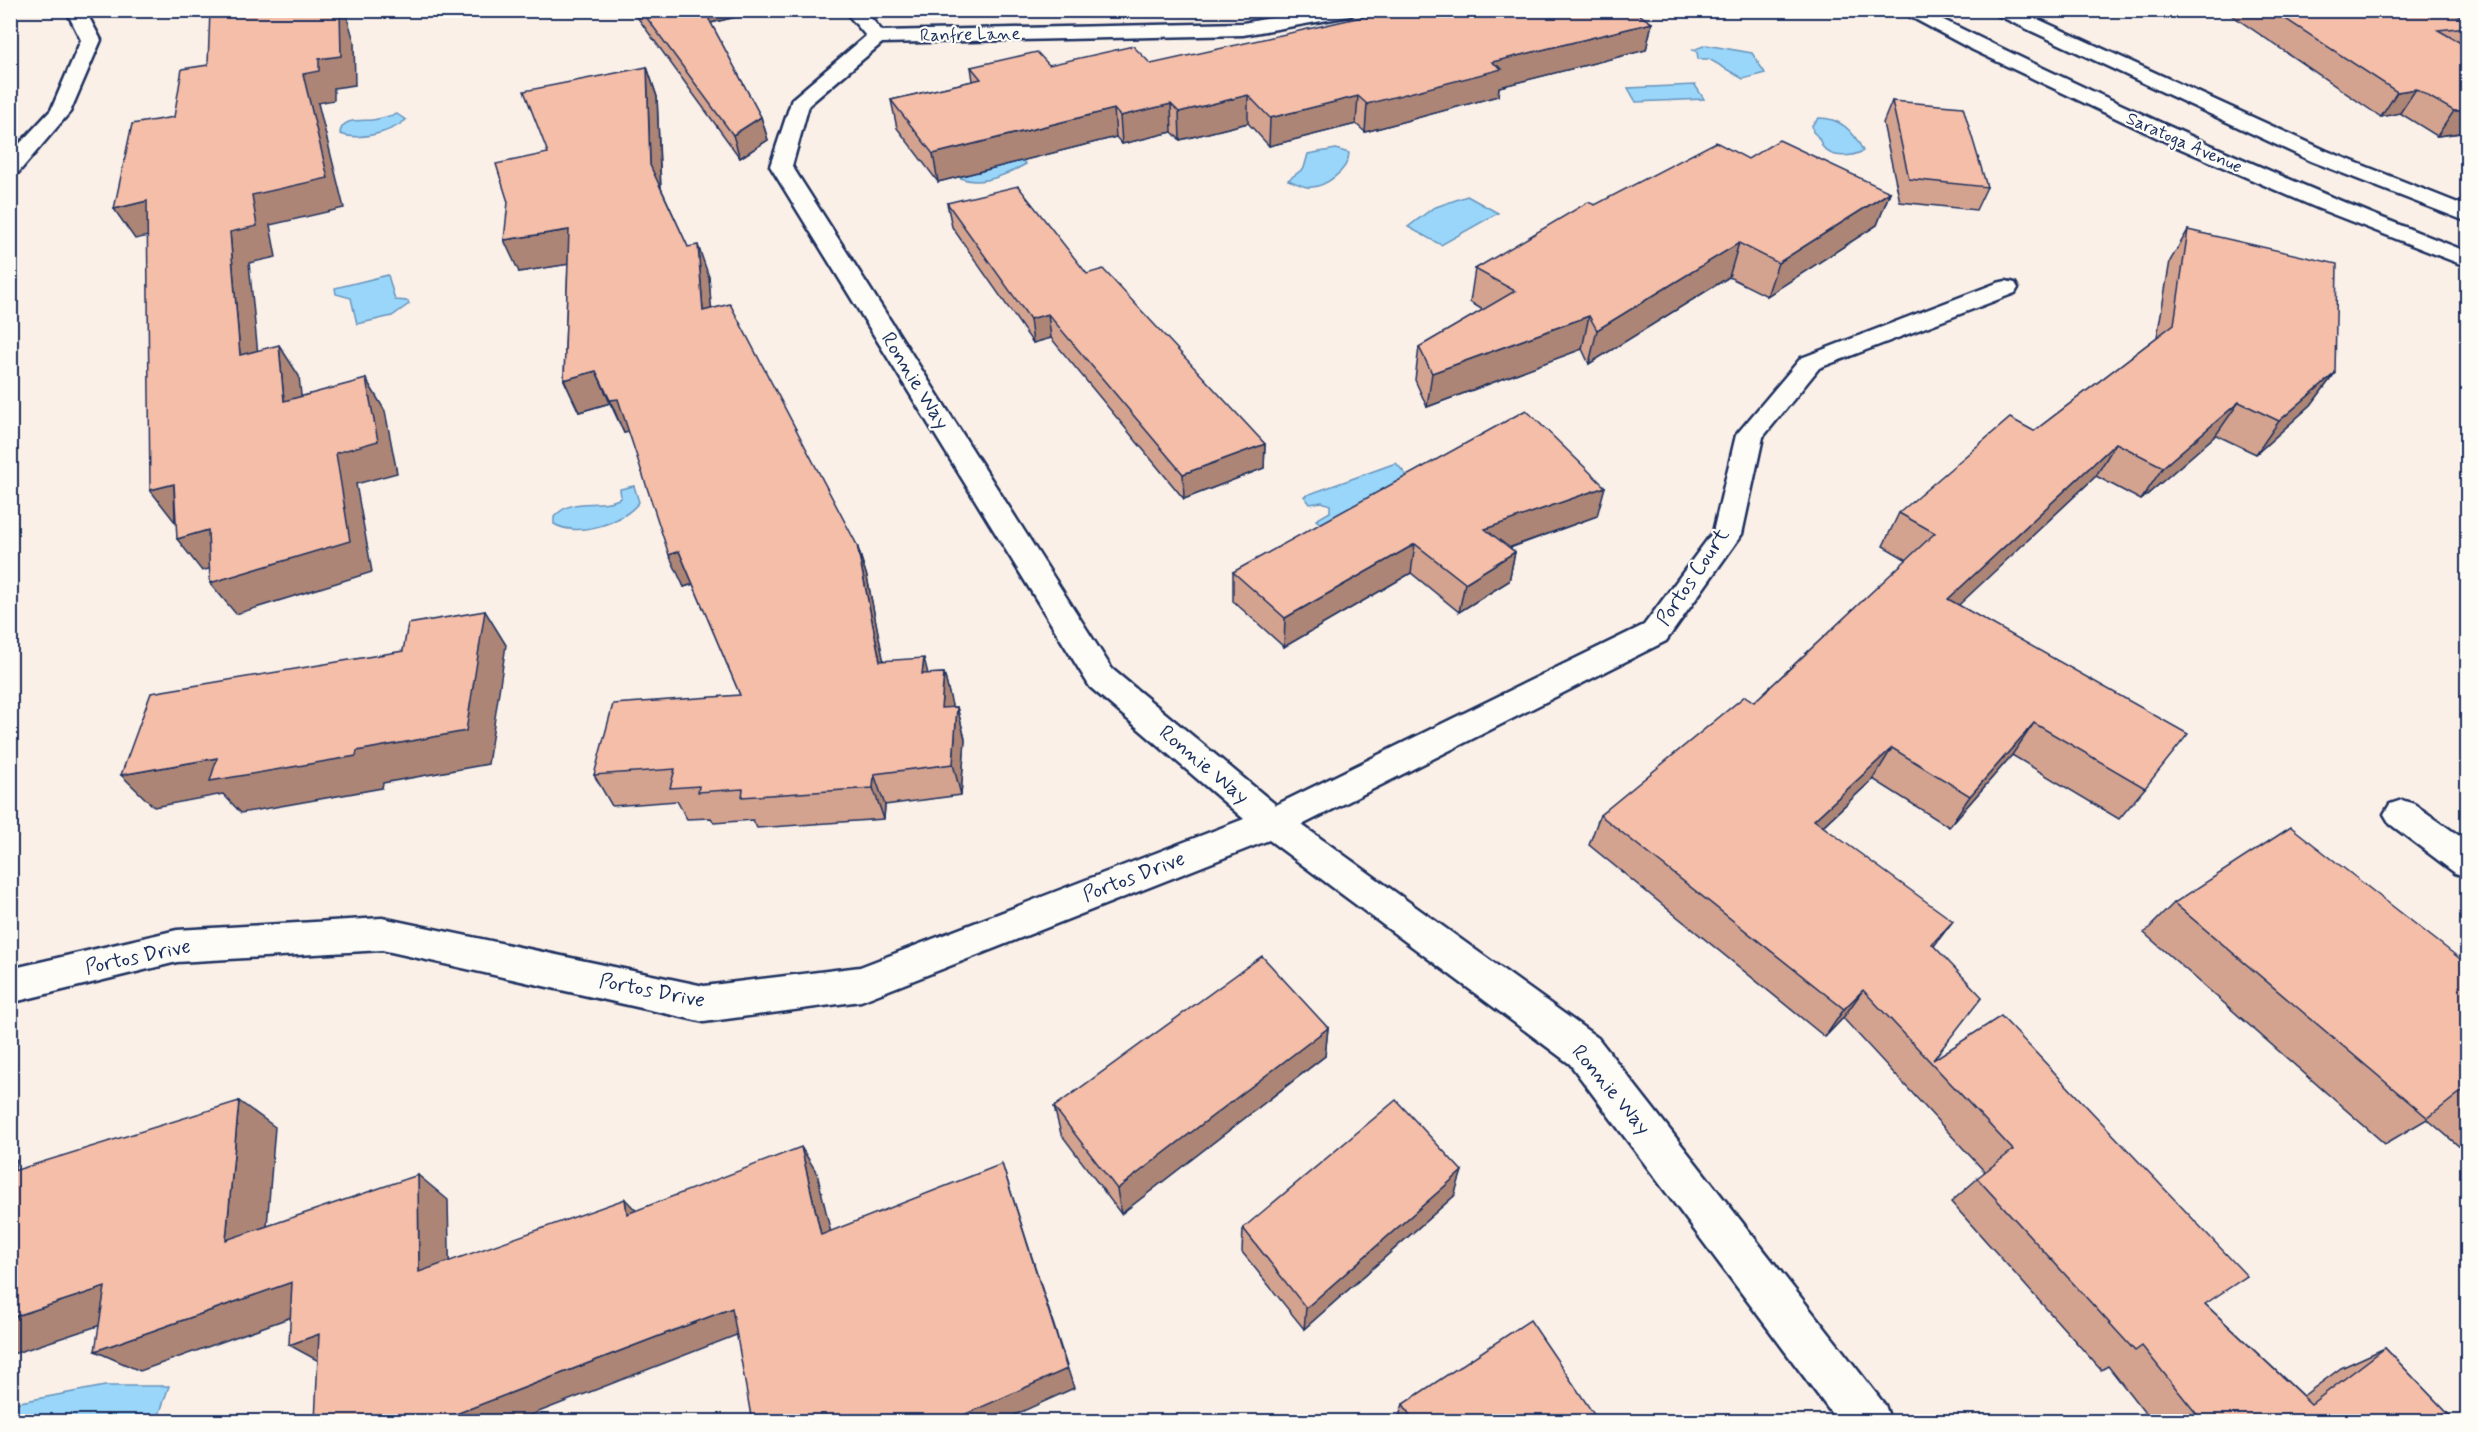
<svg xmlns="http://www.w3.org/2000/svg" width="2478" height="1432" font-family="Mynerve,sans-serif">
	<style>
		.water { fill: #99d6fa; stroke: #6793bc; stroke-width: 1.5 }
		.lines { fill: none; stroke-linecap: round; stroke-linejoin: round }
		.minor-casing { stroke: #1b2f5e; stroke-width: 5 }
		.primary-casing { stroke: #1b2f5e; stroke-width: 5 }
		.minor { fill: #fdfcf7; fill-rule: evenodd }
		.primary { fill: #fdfcf7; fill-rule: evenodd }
		.wall { fill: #d3a390; stroke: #1b2f5e; stroke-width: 1.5 }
		.shaded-wall { fill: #ac8576; stroke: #1b2f5e; stroke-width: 1.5 }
		.building { fill: #f5bea8; stroke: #1b2f5e; stroke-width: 1.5 }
		.labels { text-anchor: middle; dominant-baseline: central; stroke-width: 4.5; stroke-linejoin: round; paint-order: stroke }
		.far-street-label { font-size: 18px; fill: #1b2f5e; stroke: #fdfcf7 }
		.street-label { font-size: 21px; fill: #1b2f5e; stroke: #fdfcf7 }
	</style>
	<rect width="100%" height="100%" fill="#fbf0e7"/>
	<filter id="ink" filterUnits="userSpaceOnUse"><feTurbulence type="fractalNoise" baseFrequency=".0167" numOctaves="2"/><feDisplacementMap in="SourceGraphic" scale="12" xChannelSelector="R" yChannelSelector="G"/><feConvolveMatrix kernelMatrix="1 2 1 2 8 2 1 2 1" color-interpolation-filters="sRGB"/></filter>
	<g filter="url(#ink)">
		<g class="water">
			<path d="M 1706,45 L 1752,53 L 1765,73 L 1743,79 L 1709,59 L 1698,59 L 1697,52 L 1693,50 Z"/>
			<path d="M 1695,85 L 1704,99 L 1636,102 L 1628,88 Z"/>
			<path d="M 397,114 L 406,120 C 390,133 359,141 340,134 C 341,117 361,121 372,120 C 381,119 388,116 397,114 Z"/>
			<path d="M 1819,118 C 1841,118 1854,131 1863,151 C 1852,157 1831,159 1823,147 C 1819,140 1820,137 1813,132 L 1812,125 Z"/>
			<path d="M 1336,149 L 1349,153 C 1349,170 1324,189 1307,187 C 1301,186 1294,182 1288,180 L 1304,168 L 1308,154 Z"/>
			<path d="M 1020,158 L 1026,164 C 1008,174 979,188 959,177 L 961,172 Z"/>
			<path d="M 1467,196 L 1498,213 L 1441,245 L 1408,227 L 1433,208 Z"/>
			<path d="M 388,275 L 395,300 L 408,301 L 409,304 L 392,316 L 357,324 L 351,298 L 336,294 L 335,288 Z"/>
			<path d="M 1396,463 L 1415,485 L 1326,528 L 1316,520 L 1330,512 L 1330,505 L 1322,502 L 1310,504 L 1304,496 Z"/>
			<path d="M 634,486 L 639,502 C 624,523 577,538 554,524 L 554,517 C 573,495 598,510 621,498 L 620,489 Z"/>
			<path d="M 105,1386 L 169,1386 L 157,1421 L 11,1421 L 15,1403 Z"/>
		</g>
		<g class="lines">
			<g class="minor-casing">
				<g id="minor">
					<path d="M 66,10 L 85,10 L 101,40 L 70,112 L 18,173 L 10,174 L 10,154 L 51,110 L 81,40 Z"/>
					<path d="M 844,10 L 864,10 L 882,31 L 1243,23 L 1316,10 L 1359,10 L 1350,16 L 1243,35 L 882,43 L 809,105 L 792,166 L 1112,669 L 1276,805 L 1644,625 L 1713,532 L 1736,435 L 1801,358 L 1997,283 L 2006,281 L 2015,283 L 2018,288 L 2015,293 L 1819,368 L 1763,437 L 1742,534 L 1666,641 L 1302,825 L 1598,1038 L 1885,1405 L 1891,1422 L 1838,1422 L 1570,1064 L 1269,840 L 861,1001 L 704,1022 L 382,950 L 177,962 L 10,1003 L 10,969 L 177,930 L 382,918 L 704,986 L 860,967 L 1244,819 L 1090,687 L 770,166 L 792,99 L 866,36 Z"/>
					<path d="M 2402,800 L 2414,804 L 2468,842 L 2468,877 L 2455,873 L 2390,824 L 2384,814 L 2390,804 Z"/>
				</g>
			</g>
			<g class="primary-casing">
				<g id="primary">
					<path d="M 1898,10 L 1923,10 C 2101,98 2282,180 2468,252 L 2468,267 L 2317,208 L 2177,147 L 1969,48 Z"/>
					<path d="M 1993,10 L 2018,10 L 2327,151 L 2468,207 L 2468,222 L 2311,161 L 1995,14 Z"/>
				</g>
			</g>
			<use href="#minor" class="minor"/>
			<use href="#primary" class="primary"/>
		</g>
		<g class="wall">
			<path d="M 632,10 L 739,10 L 740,16 L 711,23 L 761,117 L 768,140 L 740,158 Z"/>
			<path d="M 2224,10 L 2448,10 L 2468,21 L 2468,40 L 2464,45 L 2468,132 L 2437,136 L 2400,113 L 2381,117 Z"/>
			<path d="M 1652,23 L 1646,50 L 1499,87 L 1498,96 L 1365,132 L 1356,124 L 1269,146 L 1248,123 L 1180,140 L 1172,132 L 1122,144 L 1116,137 L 938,182 L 897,128 L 891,100 L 973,81 L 971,67 L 1049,65 L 1151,64 Z"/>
			<path d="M 647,67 L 657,97 L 661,188 L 688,247 L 709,277 L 711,309 L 857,545 L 867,577 L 883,660 L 928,674 L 944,673 L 952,707 L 957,707 L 965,739 L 961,795 L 885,805 L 884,819 L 757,828 L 753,820 L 714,823 L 711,818 L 687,819 L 677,801 L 612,806 L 594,775 L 740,695 L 693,584 L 684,587 L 629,432 L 624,433 L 610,403 L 579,412 L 564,380 L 568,264 L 519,272 Z"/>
			<path d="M 1892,101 L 1987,187 L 1976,210 L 1900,202 L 1883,123 Z"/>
			<path d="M 1748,159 L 1890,192 L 1877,225 L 1767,296 L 1729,277 L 1589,364 L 1582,349 L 1427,407 L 1415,380 L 1419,347 L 1483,310 L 1470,302 L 1475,269 L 1595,205 Z"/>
			<path d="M 947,203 L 1087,274 L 1265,444 L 1264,468 L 1184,499 L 1051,338 L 1033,343 L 952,227 Z"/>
			<path d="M 2188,230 L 2335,373 L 2311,405 L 2256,454 L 2216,435 L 2141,500 L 2096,476 L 1958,605 L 2145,788 L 2119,819 L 2012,755 L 1949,827 L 1873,779 L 1823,826 L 1934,946 L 1933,1060 L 2205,1304 L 2303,1396 L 2341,1368 L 2385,1348 L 2456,1422 L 2152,1422 L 2108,1366 L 2101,1370 L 1951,1202 L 1985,1172 L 1843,1018 L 1825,1037 L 1589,845 L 1600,815 L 1754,702 L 1907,560 L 1883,546 L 1899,513 L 2034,431 L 2157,337 L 2170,261 Z"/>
			<path d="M 1597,516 L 1510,548 L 1515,552 L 1509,581 L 1459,612 L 1411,573 L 1284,647 L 1233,601 L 1233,572 Z"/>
			<path d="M 2174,903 L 2468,965 L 2468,1154 L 2427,1119 L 2385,1144 L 2144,933 Z"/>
			<path d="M 1328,1028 L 1325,1056 L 1121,1214 L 1061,1134 L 1054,1107 Z"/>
			<path d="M 1454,1196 L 1304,1329 L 1242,1252 L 1243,1228 Z"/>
			<path d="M 1403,1404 L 1599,1422 L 1397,1422 Z"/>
		</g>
		<g class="shaded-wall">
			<path d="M 340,10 L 345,10 L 354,41 L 355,85 L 334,88 L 334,100 L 318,103 L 344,208 L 270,225 L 276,257 L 249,263 L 261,386 L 240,355 L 230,232 L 252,195 L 303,74 Z"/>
			<path d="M 702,10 L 739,10 L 740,16 L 706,24 Z"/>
			<path d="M 1652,23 L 1646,50 L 1499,87 L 1498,96 L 1365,132 L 1367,104 L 1492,62 Z"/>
			<path d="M 647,67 L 657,97 L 661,196 L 650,165 Z"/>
			<path d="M 2416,89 L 2400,113 L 2381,117 L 2397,92 Z"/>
			<path d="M 1248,95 L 1248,123 L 1180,140 L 1179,112 Z"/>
			<path d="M 1358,96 L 1356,124 L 1269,146 L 1270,118 Z"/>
			<path d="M 1171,104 L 1172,132 L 1122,144 L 1120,116 Z"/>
			<path d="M 1114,109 L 1116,137 L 938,182 L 933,154 Z"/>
			<path d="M 2468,110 L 2468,132 L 2437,136 L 2454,111 Z"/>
			<path d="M 761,117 L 768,140 L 740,158 L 733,135 Z"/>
			<path d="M 1890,192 L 1877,225 L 1767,296 L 1778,263 Z"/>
			<path d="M 147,201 L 167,232 L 135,239 L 114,209 Z"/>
			<path d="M 569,230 L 583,262 L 519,272 L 504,240 Z"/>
			<path d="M 1739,243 L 1729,277 L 1589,364 L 1597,330 Z"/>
			<path d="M 698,245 L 709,277 L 714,344 L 703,311 Z"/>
			<path d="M 1048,314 L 1051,338 L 1033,343 L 1030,319 Z"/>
			<path d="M 1589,316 L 1582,349 L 1427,407 L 1432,373 Z"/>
			<path d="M 279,345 L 299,376 L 305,433 L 284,401 Z"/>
			<path d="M 596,371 L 610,403 L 579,412 L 564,380 Z"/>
			<path d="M 2335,373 L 2311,405 L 2256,454 L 2279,421 Z"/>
			<path d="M 366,379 L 385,411 L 397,473 L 356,484 L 372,572 L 236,614 L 210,583 L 336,453 Z"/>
			<path d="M 618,399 L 632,431 L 624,433 L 610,400 Z"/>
			<path d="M 2239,402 L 2216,435 L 2141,500 L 2163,467 Z"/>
			<path d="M 2116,443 L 2096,476 L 1930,632 L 1948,599 Z"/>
			<path d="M 1265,444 L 1264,468 L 1184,499 L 1183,474 Z"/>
			<path d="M 174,484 L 175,522 L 150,490 Z"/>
			<path d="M 1605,487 L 1597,516 L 1480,558 L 1485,529 Z"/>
			<path d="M 208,530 L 232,562 L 202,571 L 177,539 Z"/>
			<path d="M 1415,544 L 1411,573 L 1284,647 L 1285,618 Z"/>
			<path d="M 857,545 L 867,577 L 890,693 L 880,661 Z"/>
			<path d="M 679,551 L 693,584 L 684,587 L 669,555 Z"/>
			<path d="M 1515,552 L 1509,581 L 1459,612 L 1465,583 Z"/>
			<path d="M 485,611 L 506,645 L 488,764 L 383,783 L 382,788 L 241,813 L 223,794 L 154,807 L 121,775 L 217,758 L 357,751 Z"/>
			<path d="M 924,658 L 932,690 L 922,674 Z"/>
			<path d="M 944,673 L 952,705 L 950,740 L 941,708 Z"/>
			<path d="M 957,707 L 965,739 L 961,795 L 953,764 Z"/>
			<path d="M 2034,723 L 2012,755 L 1949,827 L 1970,796 Z"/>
			<path d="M 1892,748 L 1873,779 L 1797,850 L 1814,820 Z"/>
			<path d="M 874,774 L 885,805 L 884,819 L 873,788 Z"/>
			<path d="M 1953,921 L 1931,950 L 1932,944 Z"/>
			<path d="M 1863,990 L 1843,1018 L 1825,1037 L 1844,1009 Z"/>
			<path d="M 1328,1028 L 1325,1056 L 1121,1214 L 1117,1189 Z"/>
			<path d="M 239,1101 L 275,1127 L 264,1263 L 226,1240 Z"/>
			<path d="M 801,1147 L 817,1173 L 837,1259 L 821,1235 Z"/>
			<path d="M 10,1157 L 17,1160 L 10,1191 Z"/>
			<path d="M 1002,1164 L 1074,1388 L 999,1422 L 948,1422 Z"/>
			<path d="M 1462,1171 L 1454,1196 L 1304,1329 L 1306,1308 Z"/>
			<path d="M 418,1175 L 448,1200 L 450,1294 L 419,1272 Z"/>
			<path d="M 625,1199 L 648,1223 L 627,1214 Z"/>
			<path d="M 292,1282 L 328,1304 L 140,1371 L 95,1351 Z"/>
			<path d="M 105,1287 L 149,1309 L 10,1355 L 10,1318 Z"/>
			<path d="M 732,1308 L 752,1329 L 513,1422 L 435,1422 Z"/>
			<path d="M 319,1334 L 326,1365 L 289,1345 Z"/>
		</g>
		<g class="building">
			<path d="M 210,10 L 340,10 L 341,56 L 319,59 L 319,71 L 303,74 L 328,178 L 252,195 L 257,226 L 230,232 L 240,355 L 279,345 L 284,401 L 366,379 L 378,441 L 336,453 L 350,541 L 210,583 L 208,530 L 177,539 L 174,484 L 150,490 L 147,201 L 114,209 L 132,124 L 174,117 L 182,69 L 208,65 Z"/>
			<path d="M 641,10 L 704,10 L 761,117 L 733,135 Z"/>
			<path d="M 1393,10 L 1632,10 L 1652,23 L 1492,62 L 1502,69 L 1367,104 L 1358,96 L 1270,118 L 1248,95 L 1179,112 L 1171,104 L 1120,116 L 1114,109 L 933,154 L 891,100 L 981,79 L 971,67 L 1037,52 L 1049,65 L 1133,46 L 1151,64 Z"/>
			<path d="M 2272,10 L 2448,10 L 2468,21 L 2468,27 L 2438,30 L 2468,47 L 2468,110 L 2454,111 L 2416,89 L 2397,92 Z"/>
			<path d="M 647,67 L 650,165 L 688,247 L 698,245 L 703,311 L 730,304 L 857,545 L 880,661 L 924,658 L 922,674 L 944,673 L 941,708 L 957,707 L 953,764 L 874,774 L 873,788 L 742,797 L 743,789 L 698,792 L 699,786 L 670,788 L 675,769 L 594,775 L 613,704 L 740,695 L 679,551 L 669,555 L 618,399 L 610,400 L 596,371 L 564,380 L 569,230 L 504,240 L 508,202 L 496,164 L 548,153 L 524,91 Z"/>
			<path d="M 1892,101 L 1963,107 L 1987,187 L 1909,179 Z"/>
			<path d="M 1779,140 L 1890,192 L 1778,263 L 1739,243 L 1597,330 L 1589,316 L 1432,373 L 1419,347 L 1515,291 L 1475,269 L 1588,202 L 1595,205 L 1716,142 L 1748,159 Z"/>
			<path d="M 1018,186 L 1087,274 L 1103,269 L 1265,444 L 1183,474 L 1048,314 L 1030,319 L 947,203 Z"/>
			<path d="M 2188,230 L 2337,264 L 2335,373 L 2279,421 L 2239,402 L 2163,467 L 2116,443 L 1948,599 L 2188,734 L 2145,788 L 2034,723 L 1970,796 L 1892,748 L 1814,820 L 1953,921 L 1932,944 L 1982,997 L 1933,1060 L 2001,1016 L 2247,1276 L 2205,1304 L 2311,1404 L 2385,1348 L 2456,1422 L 2203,1422 L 2142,1346 L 2135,1351 L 1977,1178 L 2013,1150 L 1863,990 L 1844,1009 L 1600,815 L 1745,696 L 1754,702 L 1935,533 L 1899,513 L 2010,418 L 2034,431 L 2174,324 Z"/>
			<path d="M 1526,410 L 1605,487 L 1485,529 L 1515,552 L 1465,583 L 1415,544 L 1285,618 L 1233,572 Z"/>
			<path d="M 485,611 L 466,731 L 357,751 L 356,756 L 210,781 L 217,758 L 121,775 L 151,693 L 403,651 L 408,624 Z"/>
			<path d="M 2291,827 L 2468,965 L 2468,1090 L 2466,1088 L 2428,1118 L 2174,903 Z"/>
			<path d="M 1262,956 L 1328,1028 L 1117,1189 L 1054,1107 Z"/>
			<path d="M 1396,1100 L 1462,1171 L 1306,1308 L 1243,1228 Z"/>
			<path d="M 239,1101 L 226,1240 L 418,1175 L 419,1272 L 625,1199 L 627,1214 L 801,1147 L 821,1235 L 1002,1164 L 1067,1369 L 948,1422 L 752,1422 L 732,1308 L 435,1422 L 315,1422 L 319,1334 L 289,1345 L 292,1282 L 95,1351 L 105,1287 L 10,1318 L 10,1172 Z"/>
			<path d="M 1530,1320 L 1599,1422 L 1414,1422 L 1403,1404 Z"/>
		</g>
	</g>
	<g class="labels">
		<g class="far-street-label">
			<text transform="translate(970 35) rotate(-1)">Ranfre Lane</text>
			<text transform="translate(2184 143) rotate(24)">Saratoga Avenue</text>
		</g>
		<g class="street-label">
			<text transform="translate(915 381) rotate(58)">Ronnie Way</text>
			<text transform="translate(1693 577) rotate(-56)">Portos Court</text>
			<text transform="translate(1204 765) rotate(40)">Ronnie Way</text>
			<text transform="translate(1134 877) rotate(-21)">Portos Drive</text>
			<text transform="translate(138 957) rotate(-12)">Portos Drive</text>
			<text transform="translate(652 991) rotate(11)">Portos Drive</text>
			<text transform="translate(1611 1090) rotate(50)">Ronnie Way</text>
		</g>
	</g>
	<rect width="2478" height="1432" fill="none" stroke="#fdfcf7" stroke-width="36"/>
	<rect x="18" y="18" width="2442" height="1396" fill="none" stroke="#1b2f5e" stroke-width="2" filter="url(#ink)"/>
</svg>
